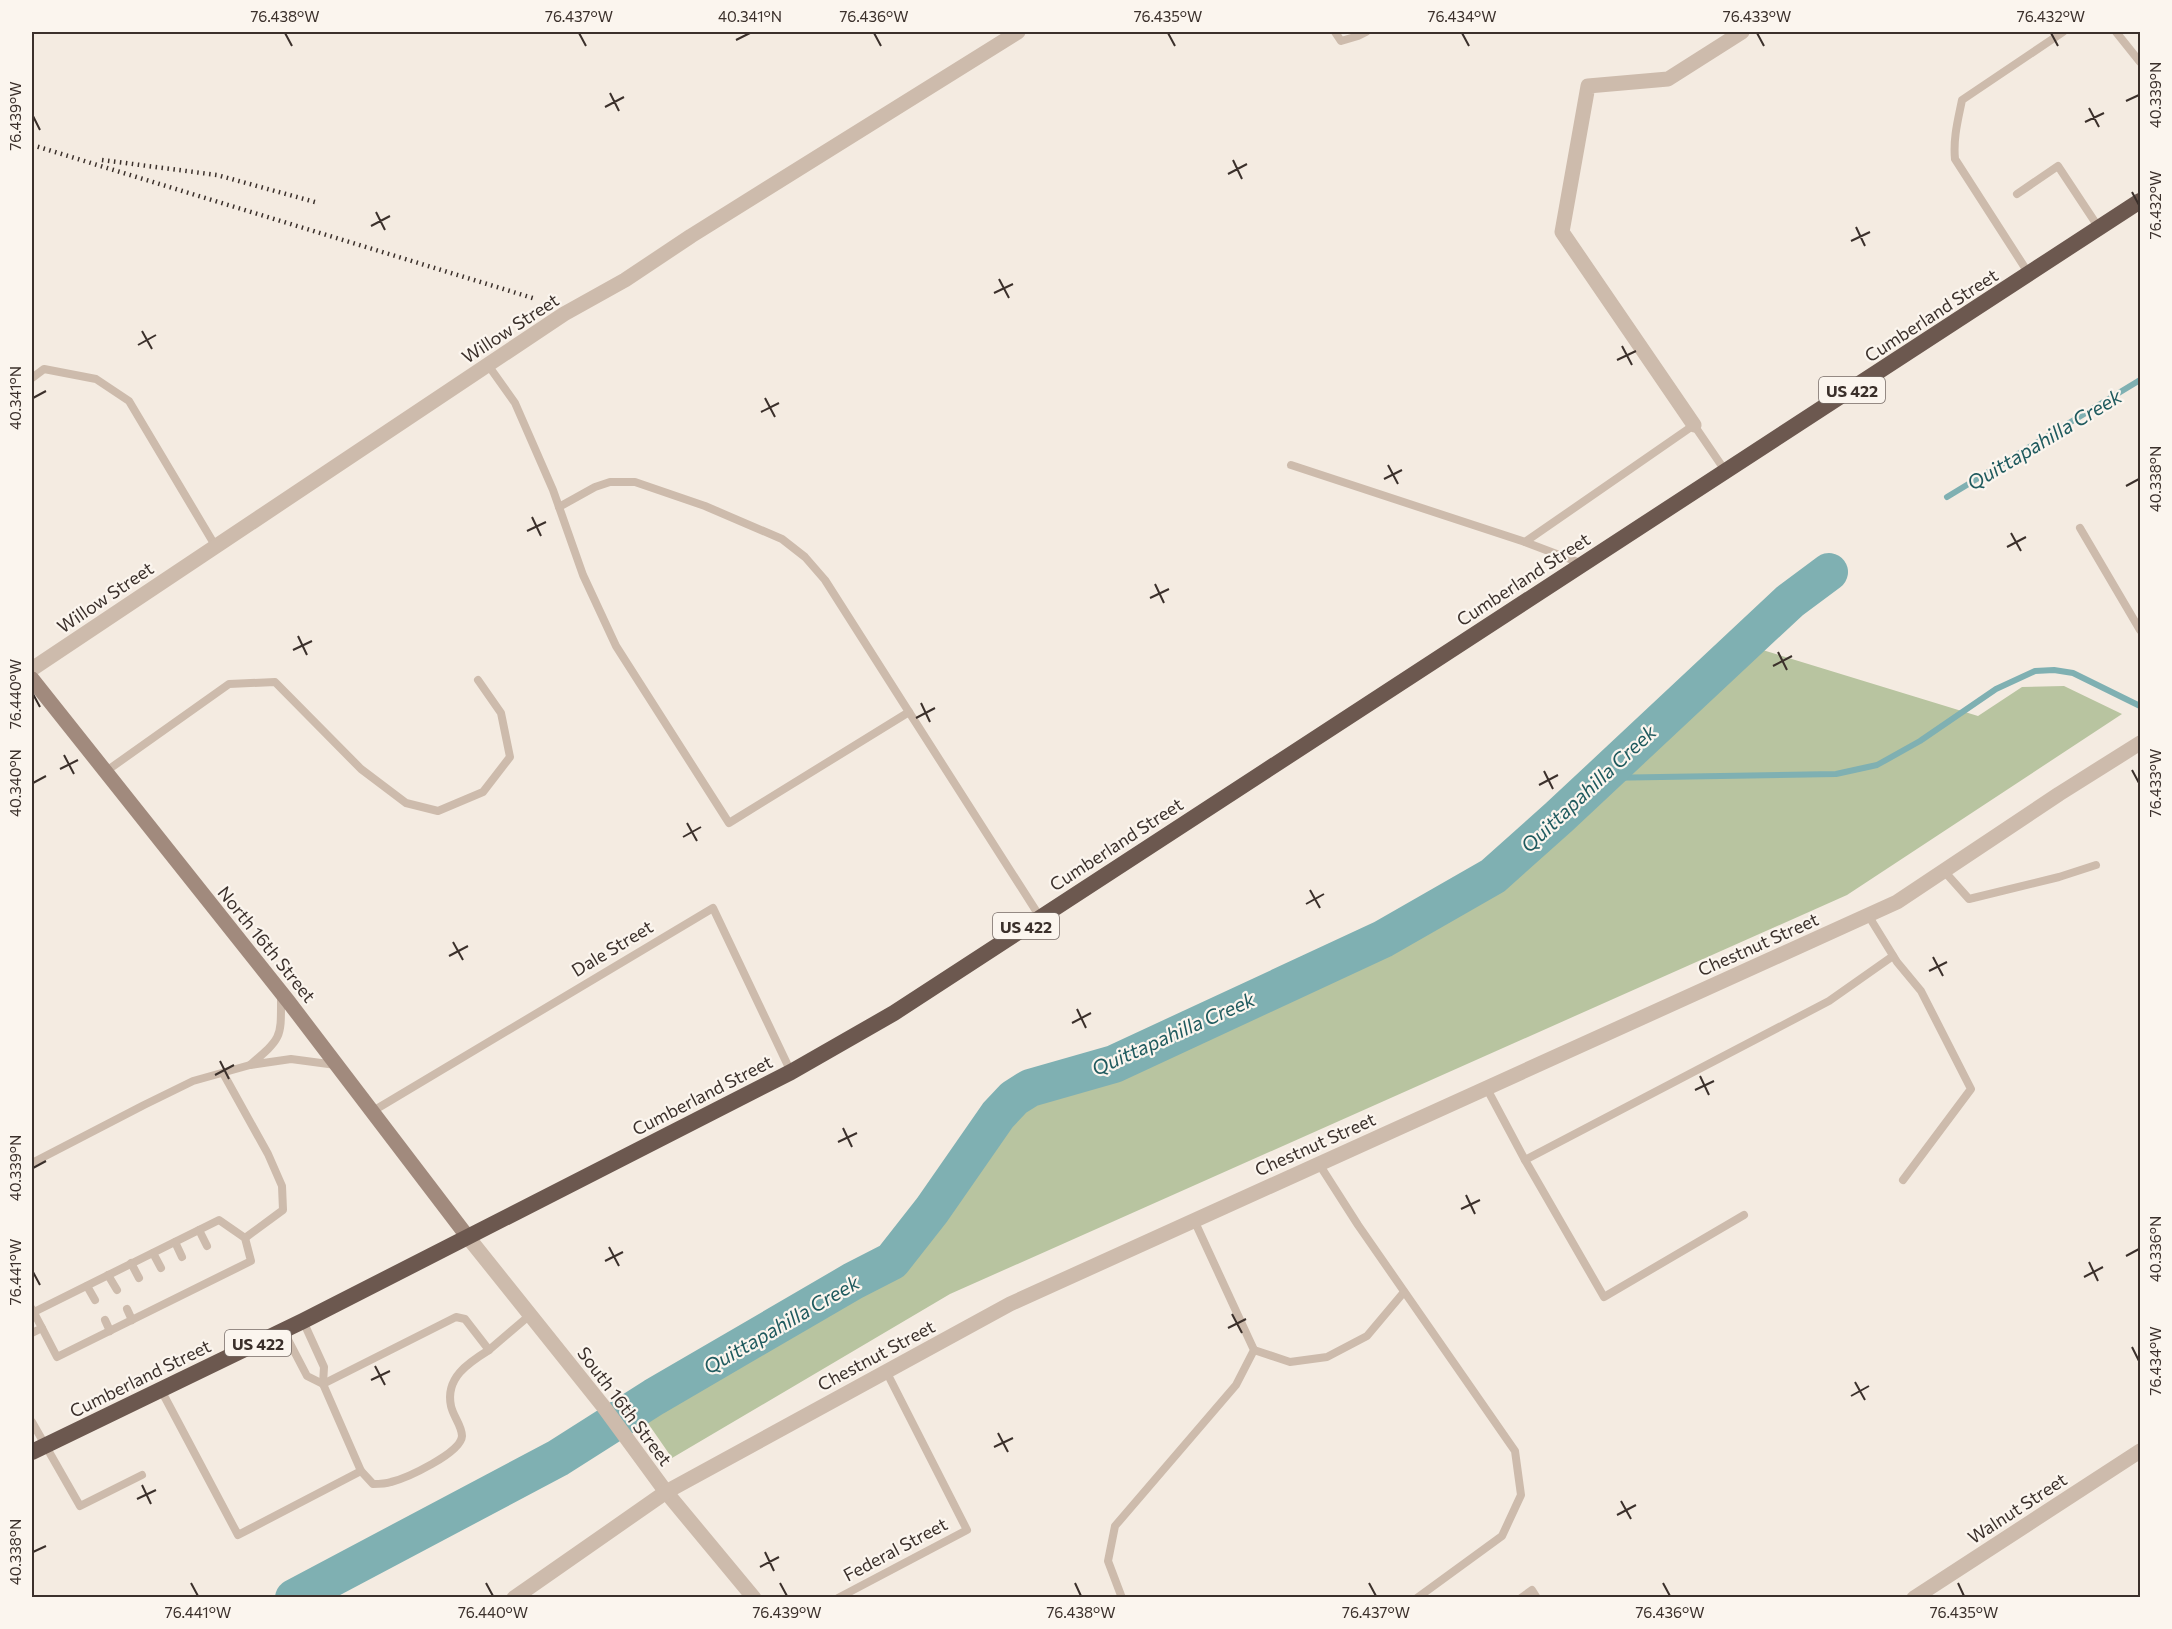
<svg xmlns="http://www.w3.org/2000/svg" width="2172" height="1629" font-family="Commissioner,sans-serif">
	<style>
		.green { fill: #b8c4a0 }
		.lines { fill: none; stroke-linecap: round; stroke-linejoin: round }
		.stream { stroke: #7fb0b2; stroke-width: 6 }
		.river { stroke: #7fb0b2; stroke-width: 38 }
		.service { stroke: #cdbbac; stroke-width: 8 }
		.minor { stroke: #cdbbac; stroke-width: 15 }
		.tertiary { stroke: #cdbbac; stroke-width: 15 }
		.secondary { stroke: #a18a7d; stroke-width: 15 }
		.trunk { stroke: #6c584f; stroke-width: 16 }
		.rail { stroke: #3b302b; stroke-width: 4.5; stroke-dasharray: 1.5 4.5; stroke-linecap: butt }
		.ticks { fill: none; stroke: #3b302b; stroke-width: 2 }
		.labels { text-anchor: middle; dominant-baseline: central; stroke-width: 4.5; stroke-linejoin: round; paint-order: stroke }
		.shield { fill: #fbf5ee; stroke: #756b66; stroke-width: 1.5 }
		.shield-label { font-size: 16px; font-weight: bold; fill: #3b302b }
		.street-label { font-size: 18px; fill: #3b302b; stroke: #fbf5ee }
		.water-label { font-size: 20px; font-style: italic; fill: #1f5a5e; stroke: #fbf5ee }
		.neatline { fill: none; stroke: #3b302b; stroke-width: 2 }
		.ticks-label { font-size: 15px; text-anchor: middle; fill: #3b302b }
	</style>
	<rect width="100%" height="100%" fill="#f4ebe1"/>
	<path class="green" d="M 1756,648 L 1978,716 L 2022,687 L 2064,686 L 2122,714 L 1847,895 L 950,1294 L 672,1458 L 645,1419 L 900,1271 L 1013,1115 L 1030,1101 L 1120,1074 L 1398,945 L 1499,884 Z"/>
	<g class="lines">
		<g class="stream">
			<path d="M 1947,497 L 2140,380"/>
			<path d="M 1601,778 L 1836,774 L 1877,765 L 1920,741 L 1996,689 L 2035,671 L 2054,670 L 2073,673 L 2140,706"/>
		</g>
		<path class="river" d="M 294,1598 L 558,1458 L 654,1397 L 853,1281 L 892,1261 L 932,1210 L 998,1115 L 1014,1098 L 1030,1088 L 1114,1064 L 1383,939 L 1493,876 L 1559,817 L 1790,601 L 1829,572"/>
		<g class="service">
			<path d="M 1335,32 L 1341,41 L 1358,36 L 1366,32"/>
			<path d="M 2116,32 L 2140,62"/>
			<path d="M 2017,194 L 2058,166 L 2099,228"/>
			<path d="M 2029,274 L 1955,159 C 1953,138 1958,120 1962,100 L 2063,32"/>
			<path d="M 488,365 L 515,403 L 553,490 L 583,575 L 616,646 L 729,823 L 909,712 L 1040,917"/>
			<path d="M 32,378 L 44,369 L 96,379 L 129,401 L 216,547"/>
			<path d="M 1291,465 L 1525,542"/>
			<path d="M 559,507 L 595,487 L 610,482 L 635,482 L 705,506 L 782,539 L 805,557 L 825,580 L 909,712"/>
			<path d="M 2080,528 L 2140,630"/>
			<path d="M 1583,564 L 1525,542 L 1694,425 L 1726,472"/>
			<path d="M 105,772 L 229,684 L 275,682 L 361,769 L 406,803 L 438,811 L 483,792 L 510,757 L 501,713 L 478,680"/>
			<path d="M 1944,871 L 1969,899 L 2059,877 L 2096,865"/>
			<path d="M 1868,915 L 1897,962 L 1921,991 L 1971,1089 L 1903,1180"/>
			<path d="M 281,995 C 281,1038 283,1037 250,1065 L 291,1059 L 336,1065"/>
			<path d="M 223,1073 L 268,1154 L 282,1186 L 283,1210 L 245,1238"/>
			<path d="M 1486,1087 L 1525,1160 L 1829,1001 L 1893,956"/>
			<path d="M 373,1111 L 713,908 L 791,1072"/>
			<path d="M 1525,1160 L 1604,1297 L 1744,1215"/>
			<path d="M 32,1163 L 144,1105 L 193,1081 L 250,1065"/>
			<path d="M 1319,1164 L 1358,1225 L 1515,1451 L 1521,1495 L 1502,1536 L 1417,1598"/>
			<path d="M 199,1230 L 207,1246"/>
			<path d="M 175,1242 L 182,1257"/>
			<path d="M 153,1253 L 161,1268"/>
			<path d="M 131,1263 L 139,1278"/>
			<path d="M 108,1275 L 117,1290"/>
			<path d="M 87,1286 L 95,1300"/>
			<path d="M 127,1309 L 132,1320"/>
			<path d="M 34,1312 L 219,1220 L 245,1238 L 251,1261 L 57,1357 L 42,1328"/>
			<path d="M 105,1320 L 110,1331"/>
			<path d="M 283,1330 L 307,1376 L 323,1384"/>
			<path d="M 32,1333 L 42,1328 L 32,1309"/>
			<path d="M 1254,1350 L 1290,1362 L 1327,1357 L 1367,1336 L 1404,1292"/>
			<path d="M 323,1384 L 456,1317 L 465,1319 L 489,1350 L 530,1315"/>
			<path d="M 161,1390 L 238,1535 L 361,1471 L 323,1384 L 324,1367 L 303,1321"/>
			<path d="M 32,1422 L 80,1506 L 142,1475"/>
			<path d="M 361,1471 L 373,1484 C 379,1484 385,1484 391,1482 C 407,1478 461,1453 462,1436 C 462,1426 453,1416 451,1406 C 445,1378 468,1363 489,1350"/>
			<path d="M 838,1598 L 967,1530 L 886,1371"/>
			<path d="M 1122,1598 L 1108,1561 L 1115,1526 L 1236,1385 L 1254,1350 L 1194,1220"/>
			<path d="M 1521,1598 L 1532,1590 L 1537,1598"/>
		</g>
		<path class="minor" d="M 1694,425 L 1562,232 L 1588,86 L 1668,79 L 1742,32"/>
		<g class="tertiary">
			<path d="M 32,669 L 564,314 L 625,280 L 691,236 L 1018,32"/>
			<path d="M 467,1236 L 603,1406 L 666,1492 L 754,1598"/>
			<path d="M 514,1598 L 666,1492 L 1010,1304 L 1897,902 L 2059,794 L 2140,743"/>
			<path d="M 1914,1598 L 2140,1451"/>
		</g>
		<path class="secondary" d="M 32,679 L 288,1001 L 467,1236"/>
		<path class="trunk" d="M 32,1452 L 303,1321 L 791,1072 L 894,1013 L 2140,201"/>
		<g class="rail">
			<path d="M 32,145 L 536,299"/>
			<path d="M 102,160 L 217,175 L 315,202"/>
		</g>
	</g>
	<path class="ticks" d="M 285,33 L 292,46M 579,33 L 586,46M 874,33 L 881,46M 1168,33 L 1175,46M 1462,33 L 1469,46M 1757,33 L 1764,46M 2051,33 L 2058,46M 736,40 L 750,33M 610,93 L 619,111M 2126,101 L 2139,95M 605,107 L 624,97M 2089,108 L 2099,127M 33,116 L 40,130M 2085,122 L 2104,113M 1233,160 L 1242,179M 1228,174 L 1247,164M 2132,192 L 2139,205M 376,212 L 385,230M 371,226 L 390,216M 1856,227 L 1865,246M 1851,241 L 1870,232M 999,279 L 1009,298M 994,293 L 1013,284M 142,331 L 152,349M 138,345 L 156,335M 1622,346 L 1632,365M 1617,360 L 1636,351M 33,398 L 46,391M 765,398 L 775,417M 761,412 L 779,403M 1388,465 L 1398,484M 1384,479 L 1402,470M 2126,486 L 2139,479M 532,517 L 541,536M 527,531 L 546,522M 2011,533 L 2021,551M 2007,547 L 2026,537M 1155,584 L 1164,603M 1150,598 L 1169,589M 298,636 L 307,655M 293,650 L 312,641M 1778,652 L 1787,670M 1773,666 L 1792,656M 33,694 L 40,707M 921,703 L 930,722M 916,718 L 935,708M 64,755 L 74,774M 60,769 L 78,760M 2132,770 L 2139,783M 1544,771 L 1553,789M 33,783 L 46,776M 1539,785 L 1558,775M 687,823 L 697,841M 683,837 L 701,827M 1310,890 L 1320,908M 1306,904 L 1324,894M 453,942 L 463,960M 449,956 L 468,946M 1933,957 L 1943,976M 1929,971 L 1947,962M 1077,1009 L 1086,1028M 1072,1023 L 1091,1013M 220,1061 L 229,1079M 215,1075 L 234,1065M 1700,1076 L 1709,1095M 1695,1090 L 1714,1081M 843,1128 L 852,1147M 838,1142 L 857,1133M 33,1168 L 46,1161M 1466,1195 L 1475,1214M 1461,1209 L 1480,1200M 609,1247 L 619,1266M 2126,1256 L 2139,1249M 605,1261 L 623,1252M 2089,1262 L 2098,1281M 33,1272 L 40,1285M 2084,1277 L 2103,1267M 1232,1314 L 1242,1333M 1228,1328 L 1246,1319M 2132,1347 L 2139,1361M 375,1366 L 385,1385M 371,1380 L 390,1371M 1855,1382 L 1865,1400M 1851,1396 L 1869,1386M 998,1433 L 1008,1452M 994,1447 L 1013,1438M 142,1485 L 151,1504M 137,1499 L 156,1490M 1621,1501 L 1631,1519M 1617,1515 L 1636,1505M 33,1552 L 46,1546M 765,1552 L 774,1571M 760,1567 L 779,1557M 191,1583 L 198,1596M 486,1583 L 493,1596M 780,1583 L 787,1596M 1075,1583 L 1081,1596M 1369,1583 L 1376,1596M 1663,1583 L 1670,1596M 1958,1583 L 1964,1596"/>
	<g class="labels">
		<g class="shield">
			<rect x="1819" y="377" width="66" height="26" rx="4.5"/>
			<rect x="993" y="913" width="66" height="26" rx="4.5"/>
			<rect x="225" y="1330" width="66" height="26" rx="4.5"/>
		</g>
		<g class="shield-label">
			<text x="1852" y="390">US 422</text>
			<text x="1026" y="926">US 422</text>
			<text x="258" y="1343">US 422</text>
		</g>
		<g class="street-label">
			<text transform="translate(1931 315) rotate(-33)">Cumberland Street</text>
			<text transform="translate(510 328) rotate(-33)">Willow Street</text>
			<text transform="translate(1523 579) rotate(-33)">Cumberland Street</text>
			<text transform="translate(105 597) rotate(-34)">Willow Street</text>
			<text transform="translate(1116 844) rotate(-33)">Cumberland Street</text>
			<text transform="translate(267 944) rotate(51)">North 16th Street</text>
			<text transform="translate(1758 944) rotate(-24)">Chestnut Street</text>
			<text transform="translate(612 948) rotate(-31)">Dale Street</text>
			<text transform="translate(702 1095) rotate(-27)">Cumberland Street</text>
			<text transform="translate(1315 1144) rotate(-24)">Chestnut Street</text>
			<text transform="translate(876 1355) rotate(-28)">Chestnut Street</text>
			<text transform="translate(140 1378) rotate(-26)">Cumberland Street</text>
			<text transform="translate(625 1406) rotate(53)">South 16th Street</text>
			<text transform="translate(2017 1508) rotate(-33)">Walnut Street</text>
			<text transform="translate(895 1549) rotate(-28)">Federal Street</text>
		</g>
		<g class="water-label">
			<text transform="translate(2044 439) rotate(-31)">Quittapahilla Creek</text>
			<text transform="translate(1588 788) rotate(-43)">Quittapahilla Creek</text>
			<text transform="translate(1173 1033) rotate(-24)">Quittapahilla Creek</text>
			<text transform="translate(781 1324) rotate(-30)">Quittapahilla Creek</text>
		</g>
	</g>
	<rect width="2172" height="1629" fill="none" stroke="#fbf5ee" stroke-width="66"/>
	<rect x="33" y="33" width="2106" height="1563" class="neatline"/>
	<g class="ticks-label">
		<text x="285" y="22">76.438°W</text>
		<text x="579" y="22">76.437°W</text>
		<text x="750" y="22">40.341°N</text>
		<text x="874" y="22">76.436°W</text>
		<text x="1168" y="22">76.435°W</text>
		<text x="1462" y="22">76.434°W</text>
		<text x="1757" y="22">76.433°W</text>
		<text x="2051" y="22">76.432°W</text>
		<text transform="translate(2156 95) rotate(-90)" y="5">40.339°N</text>
		<text transform="translate(16 116) rotate(-90)" y="5">76.439°W</text>
		<text transform="translate(2156 205) rotate(-90)" y="5">76.432°W</text>
		<text transform="translate(16 398) rotate(-90)" y="5">40.341°N</text>
		<text transform="translate(2156 479) rotate(-90)" y="5">40.338°N</text>
		<text transform="translate(16 694) rotate(-90)" y="5">76.440°W</text>
		<text transform="translate(16 783) rotate(-90)" y="5">40.340°N</text>
		<text transform="translate(2156 783) rotate(-90)" y="5">76.433°W</text>
		<text transform="translate(16 1168) rotate(-90)" y="5">40.339°N</text>
		<text transform="translate(2156 1249) rotate(-90)" y="5">40.336°N</text>
		<text transform="translate(16 1272) rotate(-90)" y="5">76.441°W</text>
		<text transform="translate(2156 1361) rotate(-90)" y="5">76.434°W</text>
		<text transform="translate(16 1552) rotate(-90)" y="5">40.338°N</text>
		<text x="198" y="1618">76.441°W</text>
		<text x="493" y="1618">76.440°W</text>
		<text x="787" y="1618">76.439°W</text>
		<text x="1081" y="1618">76.438°W</text>
		<text x="1376" y="1618">76.437°W</text>
		<text x="1670" y="1618">76.436°W</text>
		<text x="1964" y="1618">76.435°W</text>
	</g>
</svg>
